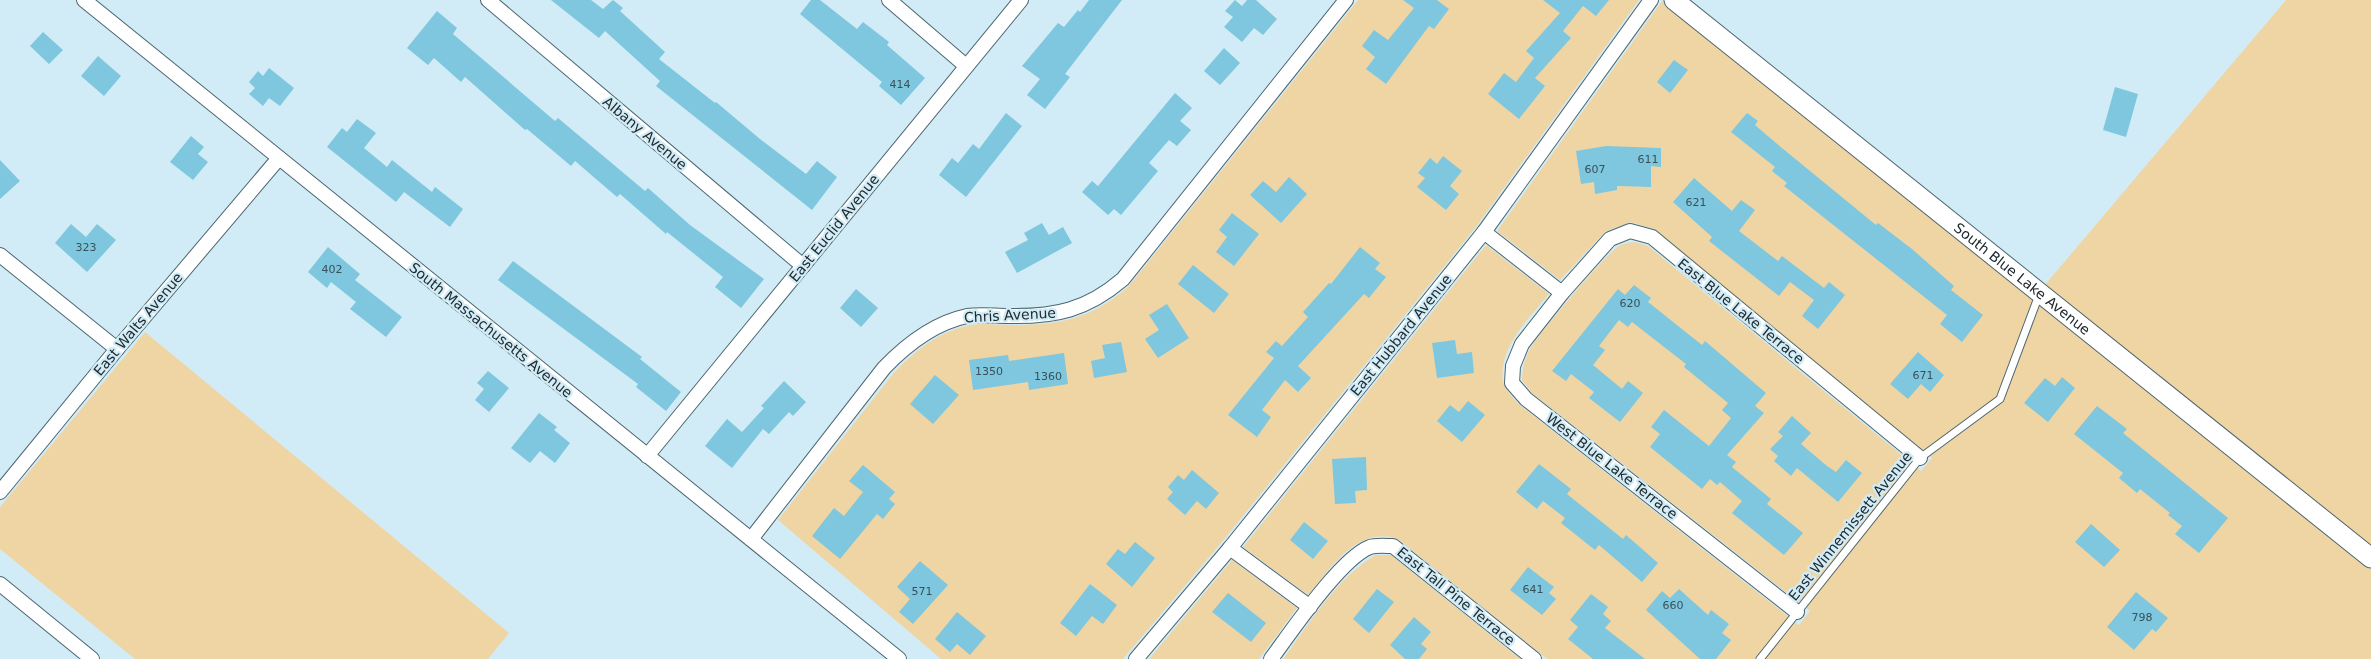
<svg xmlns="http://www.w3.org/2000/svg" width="2371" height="659" font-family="'DejaVu Sans',sans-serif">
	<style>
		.green { fill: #f0d5a4 }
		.building { fill: #7ec7de }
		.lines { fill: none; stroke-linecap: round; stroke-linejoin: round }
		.service-casing { stroke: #4d666e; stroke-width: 9 }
		.minor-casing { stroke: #4d666e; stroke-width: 16 }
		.secondary-casing { stroke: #4d666e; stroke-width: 21 }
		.service { stroke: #fff; stroke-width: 7 }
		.minor { stroke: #fff; stroke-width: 14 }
		.secondary { stroke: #fff; stroke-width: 19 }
		.labels { text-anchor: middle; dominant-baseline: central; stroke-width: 4.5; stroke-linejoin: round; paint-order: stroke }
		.number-label { font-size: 11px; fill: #38515a }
		.street-label { font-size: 14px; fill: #202a2e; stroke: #d1ecf6 }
	</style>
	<rect width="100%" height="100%" fill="#d1ecf6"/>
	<g class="green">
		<path d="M 1358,0 L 1639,0 L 1476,227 L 1222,542 L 1123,659 L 941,659 L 778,520 L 892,375 C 913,352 940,330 971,325 C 984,323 997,325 1010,325 C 1060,325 1090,320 1129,286 Z"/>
		<path d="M 2286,0 L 2371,0 L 2371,547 L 2044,286 Z"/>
		<path d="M 1662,1 L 2371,569 L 2371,659 L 1547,659 L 1398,539 C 1357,525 1331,568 1308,595 L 1243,547 L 1486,245 L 1549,294 C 1530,317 1498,348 1503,381 C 1504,390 1515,399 1521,406 L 1799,625 L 1810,611 L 1532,393 L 1522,380 C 1522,370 1524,361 1529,351 C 1536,337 1608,251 1619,246 C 1630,240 1636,242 1648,246 L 1921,471 L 1932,458 L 1653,229 L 1631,222 L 1606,231 L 1560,280 L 1497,231 Z"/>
		<path d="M 145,332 L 509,633 L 488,659 L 135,659 L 0,549 L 0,507 Z"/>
		<path d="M 1375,555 L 1391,555 L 1520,659 L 1283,659 C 1310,623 1336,579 1375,555 Z"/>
		<path d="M 1232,560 L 1297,608 L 1259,659 L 1149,659 Z"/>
	</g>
	<g class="building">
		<path d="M 551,0 L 591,0 L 603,9 L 613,0 L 623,8 L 620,11 L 665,52 L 659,59 L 715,103 L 716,102 L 760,139 L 806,174 L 817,161 L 837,177 L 812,210 L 656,86 L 660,81 L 605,31 L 599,38 Z"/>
		<path d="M 811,0 L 820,0 L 857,29 L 863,22 L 889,42 L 887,45 L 925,78 L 901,105 L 879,86 L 882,82 L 800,14 Z"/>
		<path d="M 1089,0 L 1122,0 L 1065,74 L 1070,77 L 1045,109 L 1027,95 L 1040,79 L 1022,66 L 1058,23 L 1064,27 L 1078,10 L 1080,12 Z"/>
		<path d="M 1235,0 L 1242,6 L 1247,0 L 1256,0 L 1277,19 L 1263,35 L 1254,28 L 1242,42 L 1224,27 L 1233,17 L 1225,11 Z"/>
		<path d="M 1403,0 L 1437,0 L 1449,9 L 1434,29 L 1429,26 L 1386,84 L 1366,69 L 1375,57 L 1362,46 L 1374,30 L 1388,40 L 1414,8 Z"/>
		<path d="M 1543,0 L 1609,0 L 1596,16 L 1583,6 L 1563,31 L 1571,38 L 1535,78 L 1545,86 L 1519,119 L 1488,94 L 1504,73 L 1516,82 L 1534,58 L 1526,51 L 1560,13 Z"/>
		<path d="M 437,11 L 457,28 L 453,34 L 555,121 L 558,118 L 645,191 L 648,188 L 690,225 L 764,279 L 741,308 L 715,287 L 723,277 L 667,232 L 666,234 L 620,194 L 617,197 L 575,161 L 571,166 L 527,129 L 525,130 L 465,77 L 461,82 L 434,58 L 428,65 L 407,48 Z"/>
		<path d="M 43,32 L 63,50 L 49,64 L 30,46 Z"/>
		<path d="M 1224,48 L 1240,63 L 1220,85 L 1204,71 Z"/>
		<path d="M 98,56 L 121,76 L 104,96 L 81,76 Z"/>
		<path d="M 1674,60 L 1688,70 L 1670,93 L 1657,82 Z"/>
		<path d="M 269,68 L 294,88 L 280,106 L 269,98 L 263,106 L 249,94 L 255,88 L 249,82 L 258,71 L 263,76 Z"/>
		<path d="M 2115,87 L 2138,94 L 2126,137 L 2103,130 Z"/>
		<path d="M 1175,93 L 1192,108 L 1180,121 L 1191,130 L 1177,146 L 1169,140 L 1149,163 L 1158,171 L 1121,215 L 1114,209 L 1108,215 L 1082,192 L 1092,181 L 1098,186 Z"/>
		<path d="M 1006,113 L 1022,126 L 966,197 L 939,175 L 952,158 L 958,163 L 973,144 L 979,149 Z"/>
		<path d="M 1747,113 L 1758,121 L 1755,125 L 1776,143 L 1876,225 L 1878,223 L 1912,249 L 1954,286 L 1951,290 L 1983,315 L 1962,342 L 1940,324 L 1947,315 L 1784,186 L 1787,183 L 1772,171 L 1775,167 L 1731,132 Z"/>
		<path d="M 357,119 L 376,133 L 364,148 L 387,167 L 392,160 L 432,192 L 435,187 L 463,209 L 450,227 L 404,192 L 396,202 L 327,147 L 342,128 L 347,132 Z"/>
		<path d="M 191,136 L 204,147 L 198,154 L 208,162 L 193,180 L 170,162 Z"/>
		<path d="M 1606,146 L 1661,148 L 1661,167 L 1651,166 L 1651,187 L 1617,186 L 1617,190 L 1595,194 L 1594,182 L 1581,184 L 1576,151 Z"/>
		<path d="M 1443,156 L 1462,171 L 1450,186 L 1459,194 L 1446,210 L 1417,187 L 1425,178 L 1418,173 L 1430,158 L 1437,164 Z"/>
		<path d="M 0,160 L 20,181 L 0,199 Z"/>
		<path d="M 1289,177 L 1307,194 L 1281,223 L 1250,195 L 1263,181 L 1276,192 Z"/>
		<path d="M 1694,178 L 1732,211 L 1741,200 L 1755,210 L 1739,231 L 1778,261 L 1782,256 L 1824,288 L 1829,282 L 1845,295 L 1818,329 L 1802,316 L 1814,300 L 1790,282 L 1779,296 L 1709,241 L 1712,237 L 1673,202 Z"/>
		<path d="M 1232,213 L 1259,234 L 1234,266 L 1216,252 L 1227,237 L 1219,230 Z"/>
		<path d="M 1042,223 L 1049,235 L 1063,227 L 1072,243 L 1017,273 L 1005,252 L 1028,240 L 1024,233 Z"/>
		<path d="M 71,224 L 86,237 L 97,224 L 116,240 L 87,272 L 55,243 Z"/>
		<path d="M 328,247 L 360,274 L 355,280 L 402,317 L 386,337 L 350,309 L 356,302 L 331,282 L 327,288 L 308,272 Z"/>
		<path d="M 1360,247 L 1380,263 L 1375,269 L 1386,277 L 1369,298 L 1364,294 L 1298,366 L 1311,378 L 1298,392 L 1285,380 L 1262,410 L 1271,417 L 1257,437 L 1228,415 L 1274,358 L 1266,352 L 1276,341 L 1282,346 L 1308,317 L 1303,312 L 1329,283 L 1331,284 Z"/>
		<path d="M 513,261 L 642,357 L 640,359 L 681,392 L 666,411 L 636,387 L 638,384 L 498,280 Z"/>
		<path d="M 1193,265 L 1229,294 L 1214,313 L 1178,284 Z"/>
		<path d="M 1634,285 L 1651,298 L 1648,302 L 1702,345 L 1705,341 L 1766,393 L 1755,406 L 1764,413 L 1727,455 L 1736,462 L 1732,467 L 1771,499 L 1767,504 L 1803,533 L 1784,555 L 1732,513 L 1742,501 L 1720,482 L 1717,485 L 1710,479 L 1702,489 L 1650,447 L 1660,434 L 1651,427 L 1664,410 L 1709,446 L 1731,418 L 1722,410 L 1728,403 L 1684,367 L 1686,364 L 1632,322 L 1628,327 L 1619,320 L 1599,346 L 1605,350 L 1593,365 L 1622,389 L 1628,381 L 1643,393 L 1620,422 L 1589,398 L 1594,392 L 1571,374 L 1566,381 L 1552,371 L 1618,289 L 1625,295 Z"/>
		<path d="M 856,289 L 878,308 L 861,327 L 840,308 Z"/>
		<path d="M 1167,304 L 1189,338 L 1158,358 L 1145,339 L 1159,330 L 1149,315 Z"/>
		<path d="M 1455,340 L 1457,354 L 1472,352 L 1474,373 L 1437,378 L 1432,343 Z"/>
		<path d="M 1121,342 L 1127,372 L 1094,378 L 1091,361 L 1105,358 L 1102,345 Z"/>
		<path d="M 1918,352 L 1944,375 L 1930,392 L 1921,384 L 1908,399 L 1890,384 Z"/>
		<path d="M 1064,353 L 1068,384 L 1029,390 L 1028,382 L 973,390 L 969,360 L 1008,355 L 1009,361 Z"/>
		<path d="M 488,371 L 509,388 L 489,412 L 475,400 L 484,389 L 477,383 Z"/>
		<path d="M 935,375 L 959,395 L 933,424 L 910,404 Z"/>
		<path d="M 2062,377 L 2075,388 L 2048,422 L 2024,403 L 2045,378 L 2055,386 Z"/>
		<path d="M 784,381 L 806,402 L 793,416 L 789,412 L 769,434 L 763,429 L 732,468 L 705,446 L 727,419 L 742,432 L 764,408 L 761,406 Z"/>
		<path d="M 1468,401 L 1485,415 L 1462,442 L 1437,421 L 1450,405 L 1459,412 Z"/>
		<path d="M 2097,406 L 2127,429 L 2123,433 L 2228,518 L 2199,553 L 2175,534 L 2182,526 L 2168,515 L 2170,513 L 2140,489 L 2137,493 L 2119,478 L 2123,473 L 2074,434 Z"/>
		<path d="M 539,413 L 557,427 L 554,430 L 570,443 L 555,463 L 540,451 L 530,463 L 511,448 Z"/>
		<path d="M 1792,416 L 1811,433 L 1801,444 L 1827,466 L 1836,472 L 1846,460 L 1862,473 L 1838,502 L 1797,468 L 1791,476 L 1774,461 L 1778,456 L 1770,449 L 1783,436 L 1778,432 Z"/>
		<path d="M 1366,457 L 1367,490 L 1355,491 L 1356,503 L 1335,504 L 1332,459 Z"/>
		<path d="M 1539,464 L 1571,489 L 1567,494 L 1623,539 L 1626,535 L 1658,563 L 1642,582 L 1599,545 L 1595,550 L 1561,523 L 1565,518 L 1543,501 L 1537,509 L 1516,492 Z"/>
		<path d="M 863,465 L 895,492 L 889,499 L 895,504 L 883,519 L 877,514 L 840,559 L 812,536 L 834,508 L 844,516 L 863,492 L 849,481 Z"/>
		<path d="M 1192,470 L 1219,493 L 1206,509 L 1197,501 L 1185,515 L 1167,499 L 1173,492 L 1168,487 L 1178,475 L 1184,480 Z"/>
		<path d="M 1304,522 L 1328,541 L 1313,559 L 1290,540 Z"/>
		<path d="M 2091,524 L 2120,550 L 2104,567 L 2075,542 Z"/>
		<path d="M 1135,542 L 1155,558 L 1132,587 L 1106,564 L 1118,549 L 1125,554 Z"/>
		<path d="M 920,561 L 948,585 L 913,624 L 899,612 L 910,599 L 897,587 Z"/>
		<path d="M 1528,567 L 1554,587 L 1549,593 L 1556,599 L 1542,615 L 1510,590 Z"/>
		<path d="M 1090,584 L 1117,605 L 1103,624 L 1092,616 L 1076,636 L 1060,623 Z"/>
		<path d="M 1377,589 L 1394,602 L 1369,633 L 1353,619 Z"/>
		<path d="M 1679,589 L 1708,615 L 1711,610 L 1729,624 L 1722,633 L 1731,640 L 1716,659 L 1700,659 L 1646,610 L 1662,591 L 1670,598 Z"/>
		<path d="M 2136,592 L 2168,618 L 2156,632 L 2152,629 L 2134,650 L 2107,627 Z"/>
		<path d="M 1228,593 L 1266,623 L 1251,642 L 1212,612 Z"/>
		<path d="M 1591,594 L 1608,607 L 1603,614 L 1611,621 L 1605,628 L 1645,659 L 1593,659 L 1568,639 L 1578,627 L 1570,620 Z"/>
		<path d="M 957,612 L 986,636 L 970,655 L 957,644 L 950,652 L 935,639 Z"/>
		<path d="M 1414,617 L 1431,632 L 1421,644 L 1427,649 L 1419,659 L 1405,659 L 1390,645 Z"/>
	</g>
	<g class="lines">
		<g class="service-casing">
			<path id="service" d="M 1760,659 L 1920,458 L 2000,399 L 2039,295"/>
		</g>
		<g class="minor-casing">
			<g id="minor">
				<path d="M 84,0 L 899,659"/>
				<path d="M 488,0 L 803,266"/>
				<path d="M 889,0 L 966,66"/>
				<path d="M 1484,232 L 1562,293"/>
				<path d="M 0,255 L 117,349"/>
				<path d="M 647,456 L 1021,0"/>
				<path d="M 0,492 L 117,349 L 279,158"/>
				<path d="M 751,539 L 884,368 C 907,344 934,323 967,316 C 981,314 995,316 1009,316 C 1055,317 1087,310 1123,279 L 1346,0"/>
				<path d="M 1230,548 L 1310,607"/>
				<path d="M 0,584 L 92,659"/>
				<path d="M 1797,612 L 1526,399 L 1512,383 L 1513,366 L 1522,344 L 1562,293 L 1610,239 L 1630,231 L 1652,237 L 1920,458"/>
				<path d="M 1136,659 L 1230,548 L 1484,232 L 1651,0"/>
				<path d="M 1271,659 C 1291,632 1341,558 1370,547 C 1376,545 1386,546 1393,546 L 1534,659"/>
			</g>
		</g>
		<g class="secondary-casing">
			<g id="secondary">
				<path id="s1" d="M 1674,0 L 2371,558"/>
			</g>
		</g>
		<use href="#service" class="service"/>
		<use href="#minor" class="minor"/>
		<use href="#secondary" class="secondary"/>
	</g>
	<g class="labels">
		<g class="number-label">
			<text x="900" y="84">414</text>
			<text x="1648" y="159">611</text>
			<text x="1595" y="169">607</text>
			<text x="1696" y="202">621</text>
			<text x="86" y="247">323</text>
			<text x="332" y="269">402</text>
			<text x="1630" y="303">620</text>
			<text x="989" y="371">1350</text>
			<text x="1923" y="375">671</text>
			<text x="1048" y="376">1360</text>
			<text x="1533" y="589">641</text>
			<text x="922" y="591">571</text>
			<text x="1673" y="605">660</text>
			<text x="2142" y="617">798</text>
		</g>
		<g class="street-label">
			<text transform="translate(645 133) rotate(40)">Albany Avenue</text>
			<text transform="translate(834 228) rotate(-51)">East Euclid Avenue</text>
			<text stroke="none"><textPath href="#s1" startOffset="446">South Blue Lake Avenue</textPath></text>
			<text transform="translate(1741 311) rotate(39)">East Blue Lake Terrace</text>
			<text transform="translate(1010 315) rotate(-3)">Chris Avenue</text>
			<text transform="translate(138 324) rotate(-50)">East Walts Avenue</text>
			<text transform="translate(491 330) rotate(39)">South Massachusetts Avenue</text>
			<text transform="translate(1401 335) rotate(-51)">East Hubbard Avenue</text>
			<text transform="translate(1612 466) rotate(38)">West Blue Lake Terrace</text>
			<text transform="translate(1850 526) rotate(-51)">East Winnemissett Avenue</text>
			<text transform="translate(1456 596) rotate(39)">East Tall Pine Terrace</text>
		</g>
	</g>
</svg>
